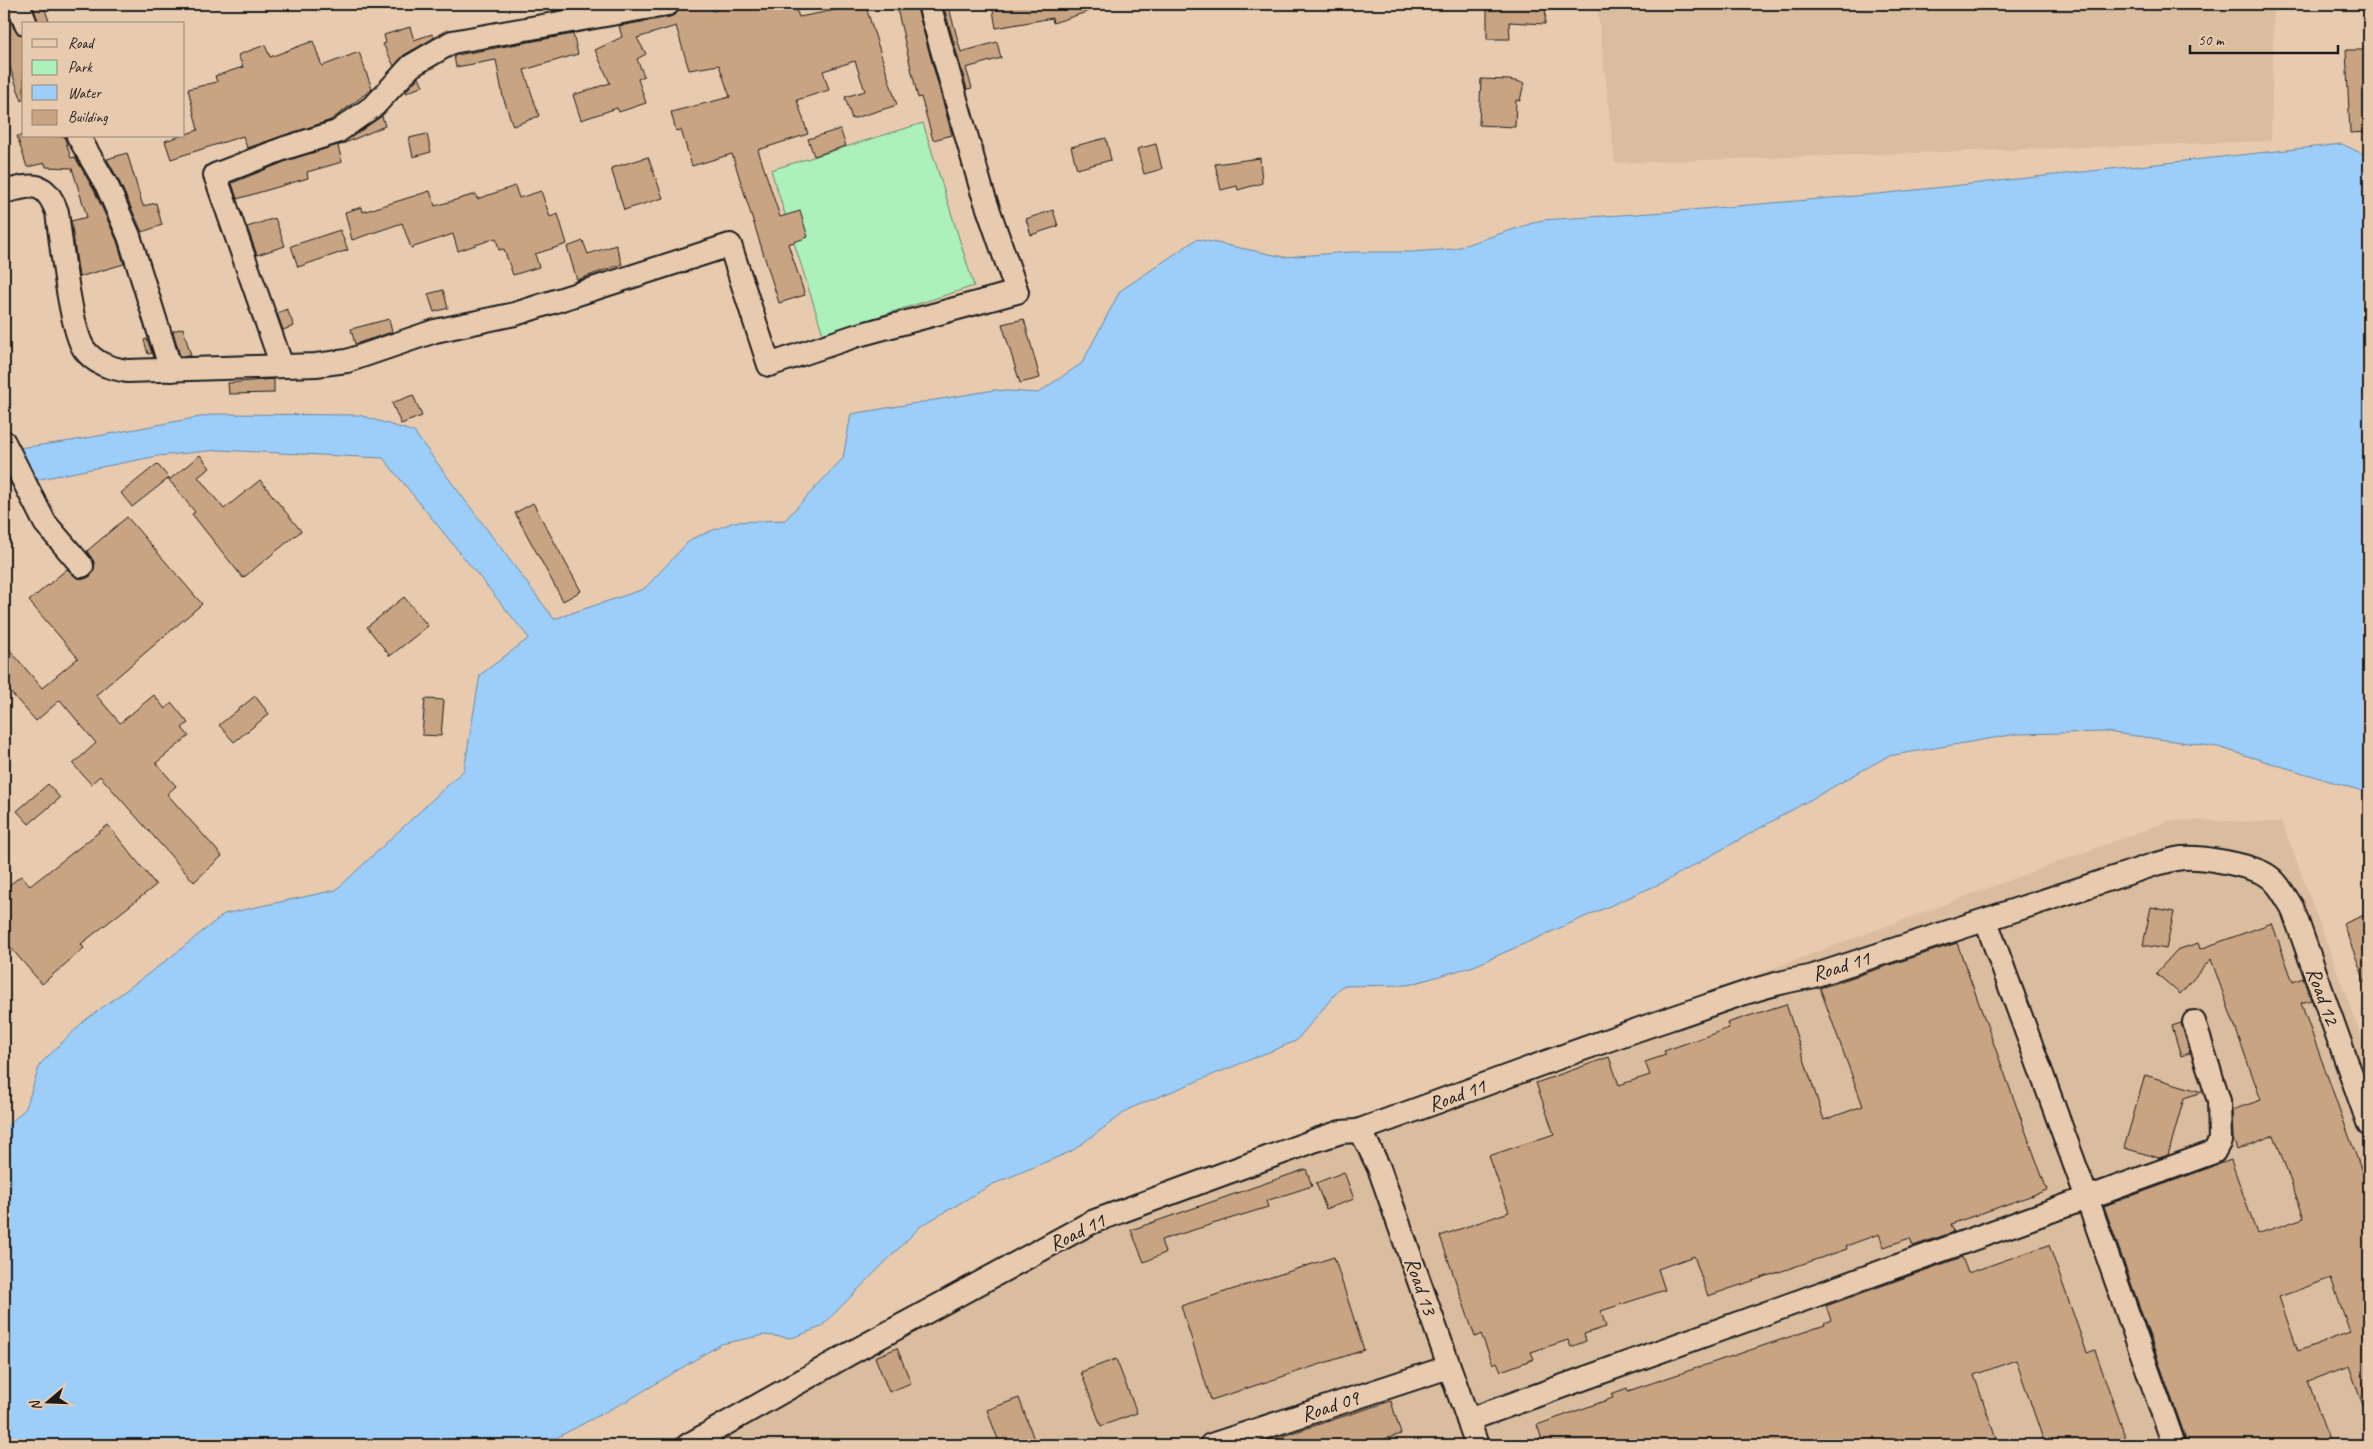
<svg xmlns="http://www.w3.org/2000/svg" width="2373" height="1449" font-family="Caveat,sans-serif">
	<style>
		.built { fill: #dabc9f }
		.green { fill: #acf0bb; stroke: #64866c }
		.water { fill: #9ccef9; stroke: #6987a1 }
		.building { fill: #c8a483; stroke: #1c1c1c; fill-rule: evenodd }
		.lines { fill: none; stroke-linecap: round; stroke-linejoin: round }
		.street-casing { stroke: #1c1c1c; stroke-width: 26 }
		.street { stroke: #e8cbaf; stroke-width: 22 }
		.labels { text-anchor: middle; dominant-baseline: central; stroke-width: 4; stroke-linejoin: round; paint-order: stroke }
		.street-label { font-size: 21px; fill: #1c1c1c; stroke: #e8cbaf }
	</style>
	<rect width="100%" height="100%" fill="#e8cbaf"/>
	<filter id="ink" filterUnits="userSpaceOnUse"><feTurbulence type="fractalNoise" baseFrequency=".02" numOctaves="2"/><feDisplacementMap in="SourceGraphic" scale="10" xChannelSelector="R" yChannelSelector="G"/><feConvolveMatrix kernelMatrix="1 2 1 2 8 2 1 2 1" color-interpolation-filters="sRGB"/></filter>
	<g filter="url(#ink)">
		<g class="built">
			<path d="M 1597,4 L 2274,4 L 2271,141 L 1615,163 Z"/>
			<path d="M 2171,820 L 2282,822 L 2369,1057 L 2369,1445 L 668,1445 L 998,1257 Z"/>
		</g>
		<path class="green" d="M 923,123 L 974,286 L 823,334 L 771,170 Z"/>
		<path class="water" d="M 2342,144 L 2369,157 L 2369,793 L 2218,747 L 2106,732 L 2017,734 L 1888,756 L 1666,881 L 1474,966 L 1408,985 L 1342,986 L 1296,1041 L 1131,1108 L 1072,1151 L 991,1185 L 921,1226 L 821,1327 L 792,1338 L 764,1335 L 721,1344 L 632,1398 L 556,1438 L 535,1439 L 526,1445 L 4,1445 L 4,1129 L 26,1108 L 40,1064 L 84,1021 L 171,957 L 224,914 L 336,890 L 464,770 L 480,675 L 529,638 L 383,458 L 218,450 L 158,456 L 4,486 L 4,450 L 71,441 L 216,414 L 359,415 L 414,432 L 554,619 L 644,589 L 691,539 L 734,522 L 785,520 L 843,458 L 851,414 L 994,390 L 1038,393 L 1082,363 L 1120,291 L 1197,239 L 1284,257 L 1350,252 L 1411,252 L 1453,249 L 1542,220 L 1667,212 L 1878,194 Z"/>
		<g class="building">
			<path d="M 4,4 L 14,29 L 24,37 L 24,100 L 22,101 L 4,51 Z"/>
			<path d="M 32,4 L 43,4 L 50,24 L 39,24 Z"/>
			<path d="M 552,4 L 564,4 L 566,9 L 553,11 Z"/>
			<path d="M 695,4 L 711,4 L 713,11 L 732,4 L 794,4 L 799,17 L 836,10 L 834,4 L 865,4 L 897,105 L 852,119 L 845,97 L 865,91 L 855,61 L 823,71 L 829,90 L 797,100 L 808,134 L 758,150 L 780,217 L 800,211 L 808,237 L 788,244 L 805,295 L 779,303 L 732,154 L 692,166 L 681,130 L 676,131 L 671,112 L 730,97 L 719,65 L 689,70 L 676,26 L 637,38 L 646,54 L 637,59 L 644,76 L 638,79 L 646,103 L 619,112 L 617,108 L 581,120 L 573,95 L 610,83 L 595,50 L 622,37 L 619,26 L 670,17 L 676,14 L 680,9 Z"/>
			<path d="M 896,4 L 916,4 L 952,135 L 933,140 L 921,97 L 918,98 Z"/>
			<path d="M 943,4 L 948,4 L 961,52 L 997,42 L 1001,58 L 966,68 L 972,88 L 967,89 Z"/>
			<path d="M 992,4 L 1102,4 L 1102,7 L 1053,23 L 1052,18 L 996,28 Z"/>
			<path d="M 1487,4 L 1546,6 L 1545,24 L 1509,22 L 1510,39 L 1487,39 Z"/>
			<path d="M 410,27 L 414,40 L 432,34 L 434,38 L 404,55 L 394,66 L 383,44 L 386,43 L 384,35 Z"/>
			<path d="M 573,34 L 578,54 L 524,70 L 539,116 L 513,126 L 503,97 L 496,60 L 456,67 L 454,56 L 457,55 Z"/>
			<path d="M 313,41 L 322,66 L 359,52 L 372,89 L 331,120 L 247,148 L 243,136 L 171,159 L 165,141 L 198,130 L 188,89 L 217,82 L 215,76 L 243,67 L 238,55 L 265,45 L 270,57 Z"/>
			<path d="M 2346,50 L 2369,50 L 2369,132 L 2350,133 Z"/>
			<path d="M 419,77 L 423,86 L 406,93 L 406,91 Z"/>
			<path d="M 1481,79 L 1510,80 L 1524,83 L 1520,101 L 1516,100 L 1515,127 L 1479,125 Z"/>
			<path d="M 382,116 L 385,126 L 338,146 L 342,162 L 307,172 L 308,178 L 237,199 L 232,183 L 289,160 L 341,144 Z"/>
			<path d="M 840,129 L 846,146 L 814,156 L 808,139 Z"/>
			<path d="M 427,134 L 431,152 L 413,157 L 409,138 Z"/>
			<path d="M 17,136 L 64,136 L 71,158 L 75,157 L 95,192 L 117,241 L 124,264 L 79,277 L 71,221 L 87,217 L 72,168 L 46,167 L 45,163 L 27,167 Z"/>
			<path d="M 1106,138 L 1111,160 L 1077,169 L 1071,147 Z"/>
			<path d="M 1156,144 L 1162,169 L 1144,174 L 1137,149 Z"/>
			<path d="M 127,153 L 143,206 L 156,203 L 162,225 L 142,232 L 119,181 L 107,159 Z"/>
			<path d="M 648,157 L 663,198 L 624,210 L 611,168 Z"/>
			<path d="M 1260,158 L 1262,183 L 1238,190 L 1237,186 L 1221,190 L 1215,164 Z"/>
			<path d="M 515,186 L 519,198 L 541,191 L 550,217 L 558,214 L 567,244 L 535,254 L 539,267 L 513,275 L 504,249 L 499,250 L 496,238 L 458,251 L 453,234 L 411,248 L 402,223 L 352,240 L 345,212 L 362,207 L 363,212 L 430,191 L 435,206 L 476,194 L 477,199 Z"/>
			<path d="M 1053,210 L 1058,226 L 1031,235 L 1026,219 Z"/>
			<path d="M 275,218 L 285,246 L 257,255 L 247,227 Z"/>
			<path d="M 340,230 L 348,250 L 298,267 L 291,246 Z"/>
			<path d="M 583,241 L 588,254 L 616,245 L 622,264 L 577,280 L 567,247 Z"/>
			<path d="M 443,290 L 448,308 L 434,312 L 428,294 Z"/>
			<path d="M 287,309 L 294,326 L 283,330 L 277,313 Z"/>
			<path d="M 389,319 L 392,332 L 355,344 L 351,329 Z"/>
			<path d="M 1024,319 L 1040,378 L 1020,383 L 1002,324 Z"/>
			<path d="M 183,328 L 191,356 L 180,356 L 173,331 Z"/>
			<path d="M 147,339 L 152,353 L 148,354 L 144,340 Z"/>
			<path d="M 274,379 L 274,393 L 229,394 L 228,383 Z"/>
			<path d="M 413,395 L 422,416 L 401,424 L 392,403 Z"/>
			<path d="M 200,455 L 210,468 L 198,477 L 224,509 L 260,480 L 301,531 L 243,578 L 192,514 L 195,512 L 169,480 Z"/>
			<path d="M 157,464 L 169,478 L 132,507 L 121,493 Z"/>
			<path d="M 533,503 L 581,591 L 563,601 L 515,513 Z"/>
			<path d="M 127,517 L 202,604 L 96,695 L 120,723 L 154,695 L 165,709 L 172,703 L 188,723 L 182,728 L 189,736 L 156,763 L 176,786 L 167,794 L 222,856 L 194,882 L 100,776 L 91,784 L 73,764 L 96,743 L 60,700 L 36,721 L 4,685 L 4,643 L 42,688 L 78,658 L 29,601 L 67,569 L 78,578 L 85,579 L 91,576 L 95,564 L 87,551 Z"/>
			<path d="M 404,597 L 428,626 L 390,656 L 367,627 Z"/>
			<path d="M 255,696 L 269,714 L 234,742 L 219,725 Z"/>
			<path d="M 425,699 L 444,700 L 441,736 L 422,735 Z"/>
			<path d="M 48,784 L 60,798 L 29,824 L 17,811 Z"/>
			<path d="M 108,825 L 156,885 L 81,944 L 84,948 L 42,984 L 4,940 L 4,889 L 21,876 L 30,886 Z"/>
			<path d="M 2151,907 L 2174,912 L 2166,949 L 2143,945 Z"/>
			<path d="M 2369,913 L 2369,989 L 2368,989 L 2343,924 Z"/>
			<path d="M 2272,923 L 2293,982 L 2303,978 L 2311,1000 L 2301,1003 L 2362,1172 L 2369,1169 L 2369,1416 L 2367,1417 L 2349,1366 L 2308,1381 L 2329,1441 L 2317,1445 L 2188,1445 L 2104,1206 L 2231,1160 L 2257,1234 L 2304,1218 L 2274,1135 L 2237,1150 L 2233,1138 L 2232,1110 L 2261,1100 L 2211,959 L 2180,994 L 2156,973 L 2177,950 L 2198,943 L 2200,949 ZM 2331,1278 L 2350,1332 L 2298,1351 L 2279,1297 Z"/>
			<path d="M 1957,943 L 2047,1190 L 1951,1224 L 1954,1232 L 1913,1246 L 1910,1238 L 1884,1247 L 1879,1234 L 1846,1246 L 1847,1249 L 1708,1296 L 1694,1256 L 1658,1269 L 1665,1290 L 1601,1311 L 1606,1327 L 1584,1334 L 1586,1341 L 1571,1347 L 1568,1340 L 1531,1352 L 1534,1359 L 1501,1371 L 1497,1362 L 1493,1364 L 1481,1334 L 1475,1337 L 1440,1236 L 1509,1212 L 1489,1156 L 1554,1134 L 1536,1083 L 1609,1057 L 1619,1085 L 1650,1075 L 1645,1062 L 1666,1055 L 1664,1051 L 1729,1028 L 1727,1023 L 1786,1004 L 1824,1120 L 1863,1106 L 1820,988 Z"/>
			<path d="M 2181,1023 L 2190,1053 L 2181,1056 L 2172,1026 Z"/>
			<path d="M 2145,1075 L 2202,1092 L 2184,1098 L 2168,1155 L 2159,1158 L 2124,1148 Z"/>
			<path d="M 1306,1169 L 1312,1186 L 1266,1201 L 1268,1207 L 1161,1240 L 1165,1253 L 1144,1262 L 1131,1230 Z"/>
			<path d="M 1344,1172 L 1354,1199 L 1326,1209 L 1316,1183 Z"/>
			<path d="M 2049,1245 L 2087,1353 L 2095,1350 L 2128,1445 L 2045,1445 L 2016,1360 L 1974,1375 L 1996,1439 L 1979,1445 L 1544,1445 L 1537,1425 L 1613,1398 L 1611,1394 L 1627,1388 L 1628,1391 L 1825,1325 L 1824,1323 L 1831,1320 L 1826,1306 L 1962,1257 L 1968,1273 Z"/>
			<path d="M 1334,1257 L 1364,1350 L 1211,1400 L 1181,1306 Z"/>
			<path d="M 897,1348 L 911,1383 L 889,1392 L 875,1357 Z"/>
			<path d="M 1116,1359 L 1137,1413 L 1101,1426 L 1081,1372 Z"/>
			<path d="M 1019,1398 L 1036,1445 L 1000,1445 L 987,1410 Z"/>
			<path d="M 1391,1401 L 1401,1434 L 1365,1445 L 1255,1445 Z"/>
		</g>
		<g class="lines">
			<g class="street-casing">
				<g id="street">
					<path d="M 18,4 L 26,24"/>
					<path d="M 78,136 L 107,186 L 129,236 L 171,370"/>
					<path d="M 4,192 C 33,184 45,180 57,212 C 61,241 70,328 84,349 C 95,364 110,368 127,371 L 316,365 L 347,361 L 435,331 L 515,314 L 730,245 L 769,365 L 855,336 L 1017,292 L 982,191 L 929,4"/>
					<path d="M 282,366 L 215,175 L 285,148 L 337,132 L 375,105 L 411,66 L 452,42 L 668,4"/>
					<path d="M 4,442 L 45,523 L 82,566"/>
					<path d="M 1986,921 L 2087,1198 L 2214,1152 L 2220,1141 L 2219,1101 L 2194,1022"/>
					<path d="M 1357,1131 L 1365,1139 L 1379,1168 L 1477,1445"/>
					<path d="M 1468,1420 L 2087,1198 L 2174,1445"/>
					<path d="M 688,1445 L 849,1354 L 1092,1222 L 1316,1140 L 1341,1132 L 1357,1131 C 1461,1094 1564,1054 1669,1019 C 1715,1004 1762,984 1810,977 L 2156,864 C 2165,862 2174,859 2182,858 C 2202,856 2248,865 2265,874 C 2278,881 2284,895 2292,907 L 2369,1125"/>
					<path d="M 1211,1445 L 1449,1367"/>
				</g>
			</g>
			<use href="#street" class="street"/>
		</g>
	</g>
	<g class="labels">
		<g class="street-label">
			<text transform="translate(1841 966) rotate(-17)">Road 11</text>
			<text transform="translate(2323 996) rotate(70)">Road 12</text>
			<text transform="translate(1457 1095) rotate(-20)">Road 11</text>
			<text transform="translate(1077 1232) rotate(-26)">Road 11</text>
			<text transform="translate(1421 1286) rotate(71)">Road 13</text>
			<text transform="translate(1330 1406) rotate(-18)">Road 09</text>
		</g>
	</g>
	<rect width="2373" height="1449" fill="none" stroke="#e8cbaf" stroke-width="20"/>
	<rect x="10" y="10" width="2353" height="1429" fill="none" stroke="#1c1c1c" stroke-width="2" filter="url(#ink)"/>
	<rect x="22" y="22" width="162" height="115" fill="#e8cbaf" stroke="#968574"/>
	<rect x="32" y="39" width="25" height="8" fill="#e8cbaf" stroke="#968574"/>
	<text x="68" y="48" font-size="15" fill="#1c1c1c">Road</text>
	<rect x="32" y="60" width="25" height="15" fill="#acf0bb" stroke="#968574"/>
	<text x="68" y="72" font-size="15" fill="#1c1c1c">Park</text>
	<rect x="32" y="85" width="25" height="15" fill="#9ccef9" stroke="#968574"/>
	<text x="68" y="98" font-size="15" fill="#1c1c1c">Water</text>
	<rect x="32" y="110" width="25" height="15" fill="#c8a483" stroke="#968574"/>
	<text x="68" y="122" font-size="15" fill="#1c1c1c">Building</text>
	<g transform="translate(48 1402) rotate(251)" stroke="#e8cbaf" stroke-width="4" paint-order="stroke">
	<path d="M0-4L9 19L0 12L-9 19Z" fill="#1c1c1c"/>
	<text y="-8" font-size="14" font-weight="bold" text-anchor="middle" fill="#1c1c1c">N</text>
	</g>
	<path d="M2190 45v8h148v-8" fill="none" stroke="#1c1c1c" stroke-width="2.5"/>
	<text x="2198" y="45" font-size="15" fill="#1c1c1c" stroke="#e8cbaf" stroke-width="4" paint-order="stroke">50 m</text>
</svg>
